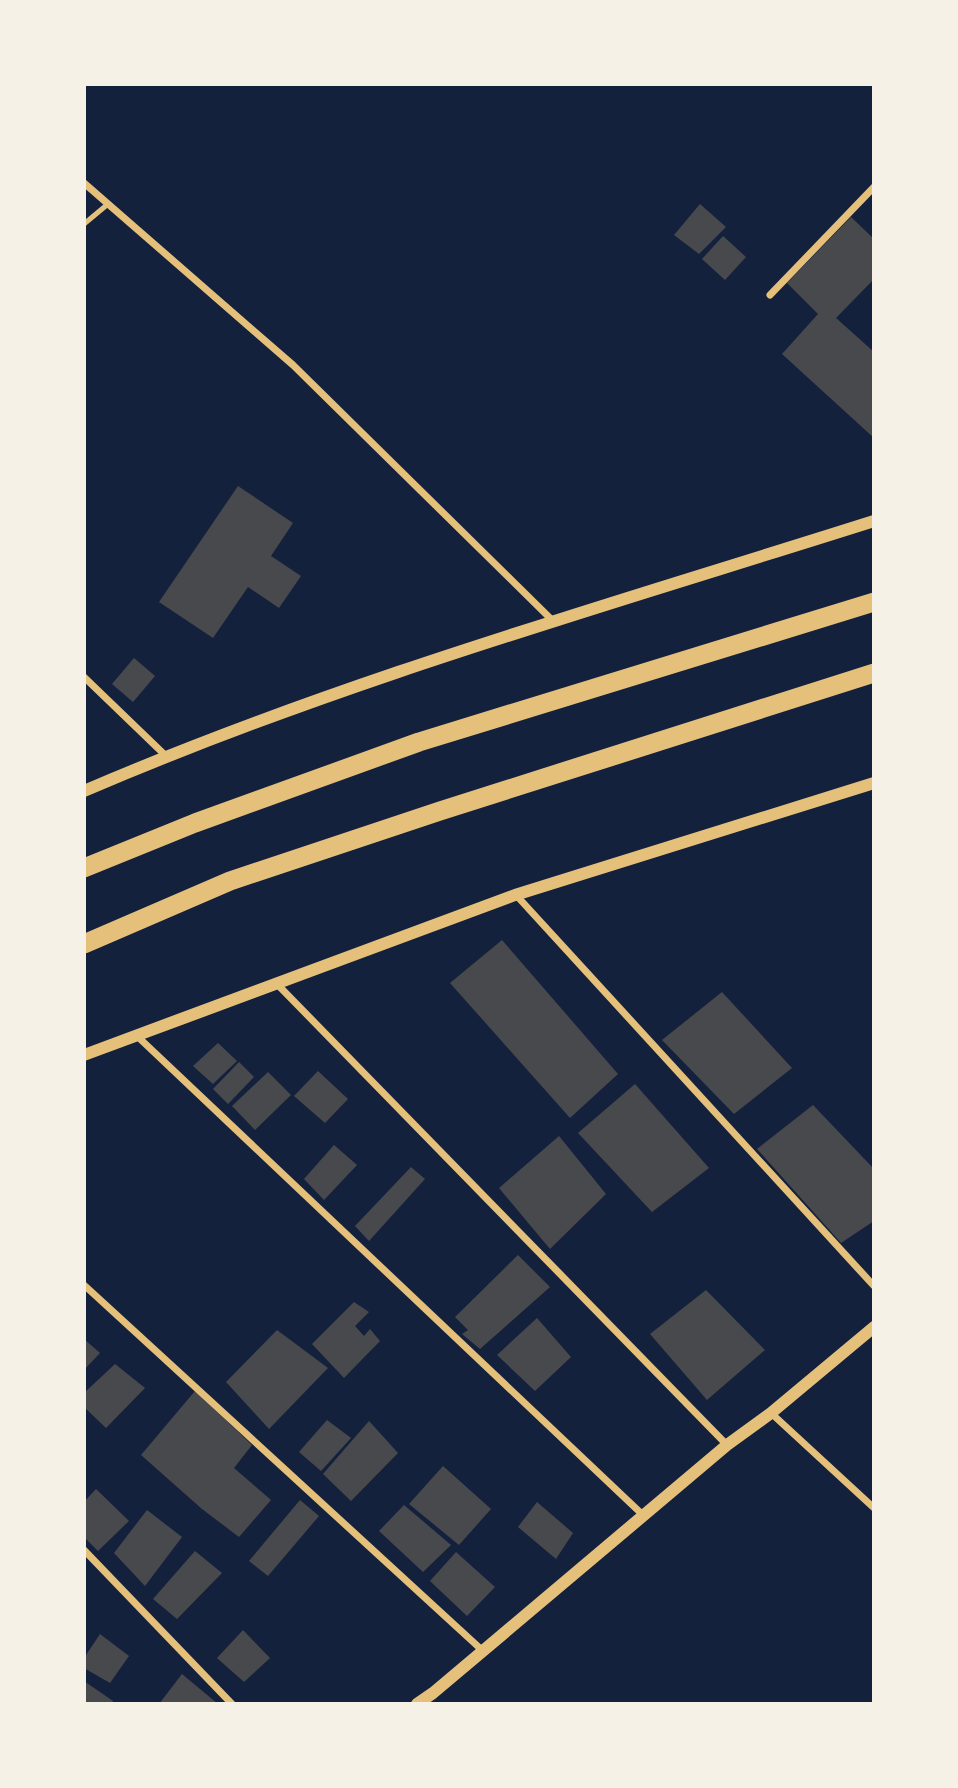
<svg xmlns="http://www.w3.org/2000/svg" width="958" height="1788" font-family="Ubuntu,sans-serif">
	<style>
		.building { fill: #48494c }
		.lines { fill: none; stroke-linecap: round; stroke-linejoin: round }
		.service { stroke: #e5c07b; stroke-width: 5 }
		.minor { stroke: #e5c07b; stroke-width: 7 }
		.tertiary { stroke: #e5c07b; stroke-width: 12 }
		.trunk { stroke: #e5c07b; stroke-width: 19 }
	</style>
	<rect width="100%" height="100%" fill="#14213d"/>
	<g class="building">
		<path d="M 700,204 L 726,227 L 699,254 L 674,235 Z"/>
		<path d="M 851,217 L 874,239 L 874,279 L 836,318 L 874,352 L 874,438 L 782,354 L 818,314 L 787,283 Z"/>
		<path d="M 723,236 L 746,257 L 725,280 L 702,259 Z"/>
		<path d="M 238,486 L 293,523 L 271,556 L 301,576 L 279,608 L 248,587 L 213,638 L 159,602 Z"/>
		<path d="M 134,658 L 155,676 L 133,702 L 112,684 Z"/>
		<path d="M 502,940 L 618,1074 L 570,1118 L 450,983 Z"/>
		<path d="M 722,992 L 792,1068 L 734,1114 L 662,1040 Z"/>
		<path d="M 218,1043 L 237,1061 L 213,1084 L 193,1066 Z"/>
		<path d="M 239,1062 L 254,1077 L 228,1104 L 213,1089 Z"/>
		<path d="M 318,1071 L 348,1099 L 325,1123 L 294,1096 Z"/>
		<path d="M 268,1072 L 291,1095 L 255,1130 L 232,1106 Z"/>
		<path d="M 635,1084 L 709,1168 L 652,1212 L 578,1133 Z"/>
		<path d="M 813,1105 L 874,1169 L 874,1221 L 841,1243 L 757,1149 Z"/>
		<path d="M 559,1136 L 606,1194 L 550,1249 L 499,1188 Z"/>
		<path d="M 334,1145 L 357,1165 L 324,1200 L 304,1179 Z"/>
		<path d="M 411,1167 L 425,1179 L 369,1241 L 355,1226 Z"/>
		<path d="M 518,1255 L 550,1287 L 480,1349 L 462,1334 L 468,1330 L 455,1317 Z"/>
		<path d="M 706,1290 L 765,1350 L 707,1400 L 650,1334 Z"/>
		<path d="M 354,1302 L 369,1312 L 355,1326 L 364,1336 L 370,1329 L 380,1341 L 344,1378 L 312,1344 Z"/>
		<path d="M 537,1318 L 571,1357 L 535,1391 L 497,1355 Z"/>
		<path d="M 277,1330 L 328,1368 L 269,1429 L 226,1382 Z"/>
		<path d="M 84,1339 L 100,1353 L 84,1370 Z"/>
		<path d="M 115,1364 L 145,1388 L 106,1428 L 84,1407 L 84,1393 Z"/>
		<path d="M 195,1391 L 252,1445 L 234,1468 L 271,1500 L 239,1537 L 202,1509 L 141,1455 Z"/>
		<path d="M 327,1420 L 351,1438 L 321,1471 L 299,1452 Z"/>
		<path d="M 369,1421 L 398,1453 L 351,1501 L 323,1474 Z"/>
		<path d="M 443,1466 L 491,1509 L 459,1545 L 409,1504 Z"/>
		<path d="M 96,1489 L 129,1521 L 98,1551 L 84,1537 L 84,1502 Z"/>
		<path d="M 300,1500 L 319,1516 L 268,1576 L 249,1561 Z"/>
		<path d="M 537,1502 L 573,1533 L 556,1559 L 518,1527 Z"/>
		<path d="M 404,1505 L 451,1545 L 423,1572 L 379,1531 Z"/>
		<path d="M 147,1510 L 182,1537 L 145,1586 L 114,1553 Z"/>
		<path d="M 195,1551 L 222,1573 L 177,1619 L 153,1599 Z"/>
		<path d="M 456,1552 L 495,1587 L 467,1616 L 430,1581 Z"/>
		<path d="M 243,1630 L 270,1658 L 244,1682 L 217,1658 Z"/>
		<path d="M 100,1634 L 129,1656 L 110,1683 L 84,1668 L 84,1658 Z"/>
		<path d="M 182,1674 L 218,1704 L 159,1704 Z"/>
		<path d="M 84,1681 L 113,1701 L 112,1704 L 84,1704 Z"/>
	</g>
	<g class="lines">
		<path class="service" d="M 84,224 L 108,204"/>
		<g class="minor">
			<path d="M 84,183 L 293,365 L 554,622"/>
			<path d="M 770,295 L 874,187"/>
			<path d="M 84,677 L 166,756"/>
			<path d="M 516,895 L 874,1286"/>
			<path d="M 276,983 L 727,1445"/>
			<path d="M 137,1036 L 644,1516"/>
			<path d="M 84,1285 L 483,1651"/>
			<path d="M 771,1413 L 874,1508"/>
			<path d="M 84,1550 L 232,1704"/>
		</g>
		<g class="tertiary">
			<path d="M 84,791 C 340,681 609,605 874,521"/>
			<path d="M 84,1055 L 515,895 L 874,783"/>
			<path d="M 417,1704 L 433,1693 L 727,1445 L 771,1413 L 874,1327"/>
		</g>
		<g class="trunk">
			<path d="M 84,868 L 195,823 L 419,742 L 874,602"/>
			<path d="M 84,944 L 230,881 L 440,811 L 874,673"/>
		</g>
	</g>
	<rect width="958" height="1788" fill="none" stroke="#f6f1e7" stroke-width="172"/>
</svg>
